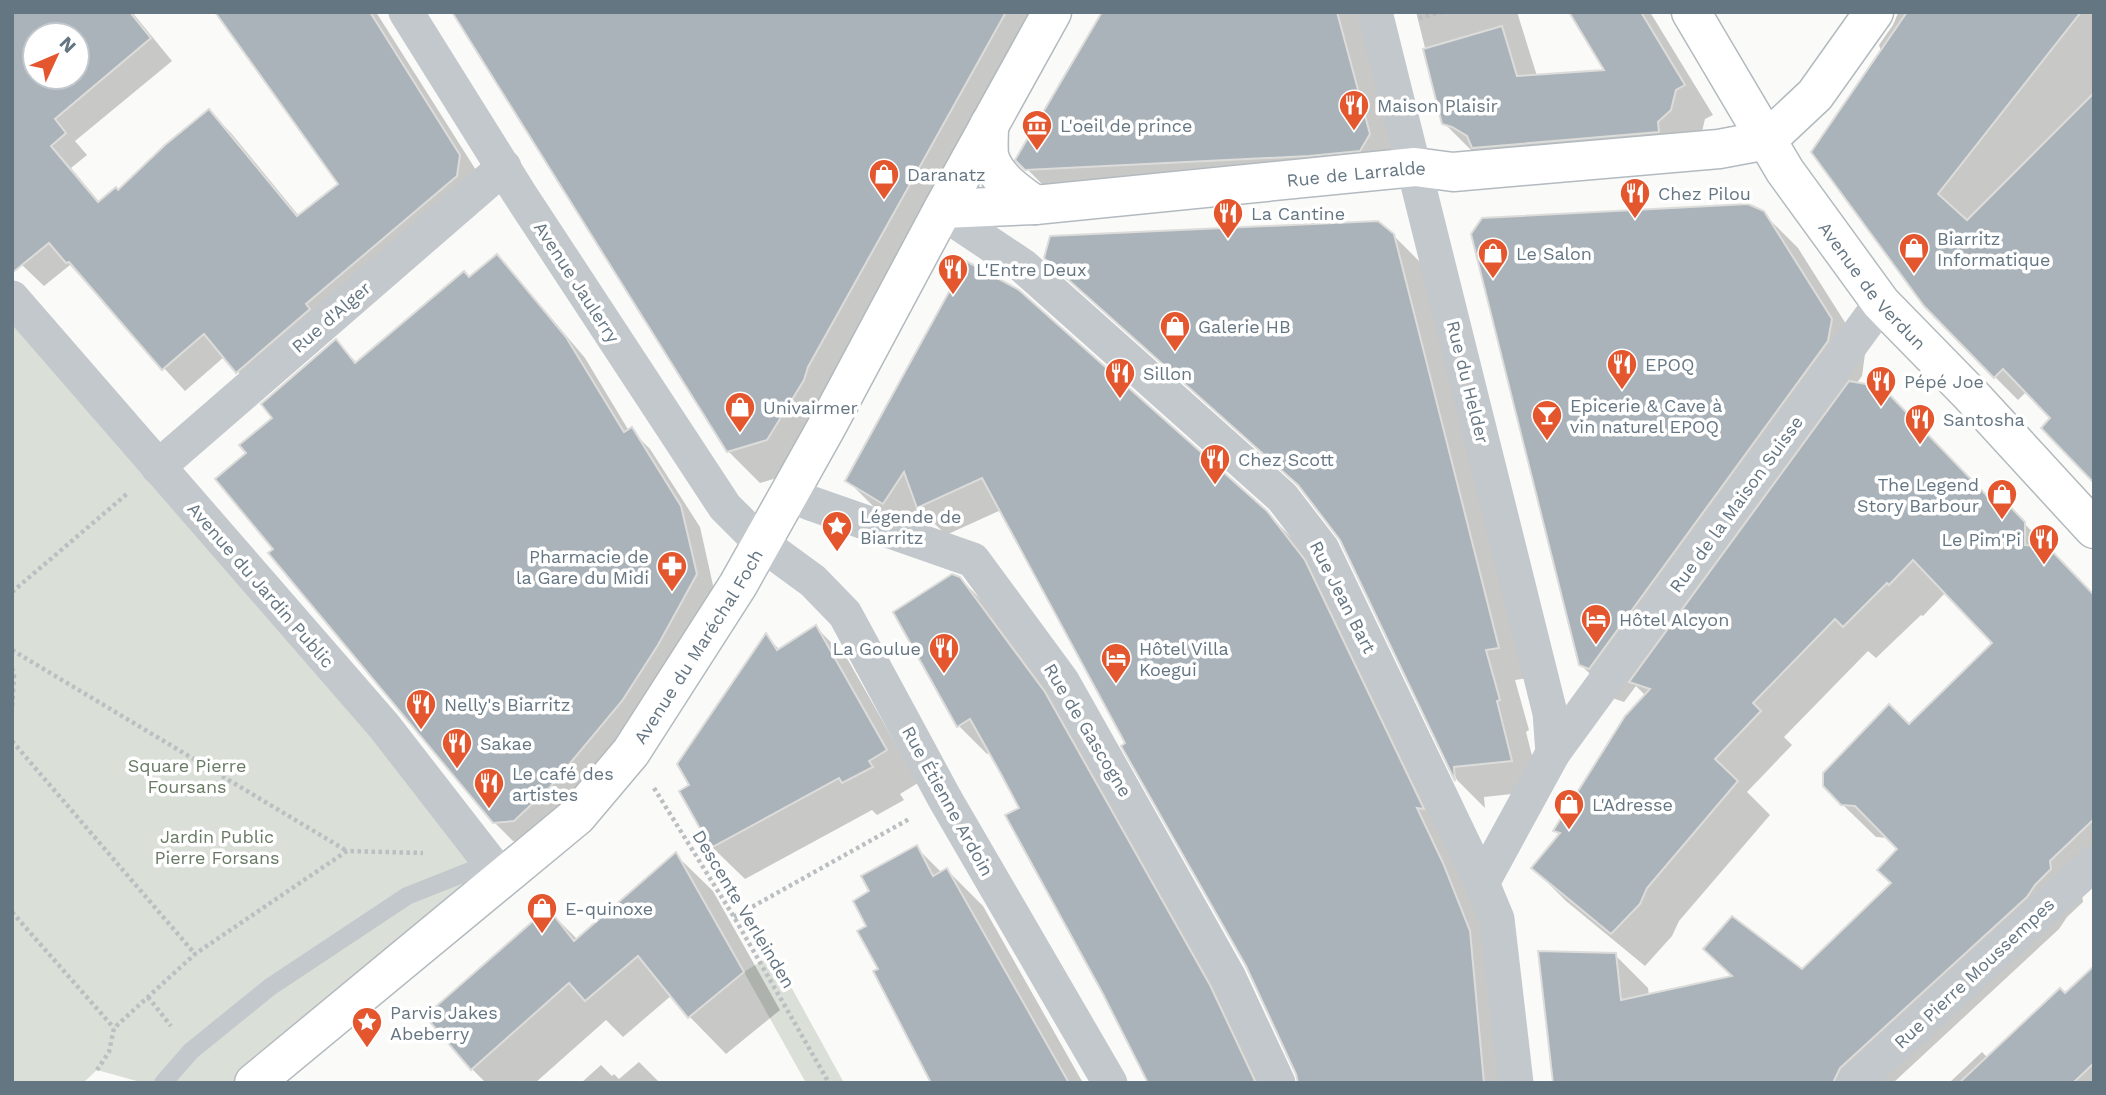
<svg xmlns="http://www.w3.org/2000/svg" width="2106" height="1095" font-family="'Work Sans',sans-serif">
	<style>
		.green { fill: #dadfd7 }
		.shadow { fill: #0003; fill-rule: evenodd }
		.building { fill: #aab3b9; stroke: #dcdcda; stroke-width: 2; fill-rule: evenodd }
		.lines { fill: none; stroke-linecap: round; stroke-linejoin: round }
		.secondary-casing { stroke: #b3babf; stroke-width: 41 }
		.path { stroke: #bbbfc2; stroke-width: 4.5; stroke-dasharray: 3.5 3.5; stroke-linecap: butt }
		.lane { stroke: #c3c8cc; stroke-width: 18 }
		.street { stroke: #c3c8cc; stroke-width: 35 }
		.secondary { stroke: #fff; stroke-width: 38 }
		.labels { text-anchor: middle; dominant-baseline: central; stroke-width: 7; stroke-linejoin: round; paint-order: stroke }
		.poi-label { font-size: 18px; fill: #657683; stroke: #fff; text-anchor: start }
		.street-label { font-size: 18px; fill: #657683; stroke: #fff }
		.park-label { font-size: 18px; fill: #687a64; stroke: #fff }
	</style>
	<rect width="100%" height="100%" fill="#fafaf8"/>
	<g class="green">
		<path d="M 12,298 L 502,878 L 254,1083 L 144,1083 L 97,1070 L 83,1083 L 12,1083 Z"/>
		<path d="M 773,954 L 844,1083 L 806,1083 L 744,972 Z"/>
	</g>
	<g class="shadow">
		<path d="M 46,12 L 132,12 L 172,61 L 75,141 L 87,155 L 71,168 L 100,203 L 119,193 L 209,111 L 231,133 L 299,216 L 340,184 L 218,12 L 376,12 L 481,178 L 259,394 L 224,357 L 185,391 L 70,265 L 44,286 L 22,265 L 12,40 ZM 35,35 L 77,35 L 77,77 L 35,77 Z"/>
		<path d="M 607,12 L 1055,12 L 799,471 L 760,483 L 728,451 Z"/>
		<path d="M 1104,12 L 1359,12 L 1402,168 L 1060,202 L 1018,160 Z"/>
		<path d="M 1416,12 L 1517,12 L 1537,76 L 1607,72 L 1572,12 L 1650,12 L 1713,115 L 1705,119 L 1700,140 L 1474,153 L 1444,123 Z"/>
		<path d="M 1871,12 L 2094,12 L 2094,481 L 2053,418 L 2027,391 L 2018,400 L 1995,377 L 1879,45 L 1893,25 L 1898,13 Z"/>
		<path d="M 1763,213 L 1798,248 L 1865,354 L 1862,376 L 1856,384 L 1988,498 L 1994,492 L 2094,596 L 2094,883 L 2082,895 L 2083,902 L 2067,917 L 2059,929 L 1893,1083 L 1553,1083 L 1615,955 L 1648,988 L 1649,996 L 1802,971 L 1893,883 L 1899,849 L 1889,838 L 1876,837 L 1842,804 L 1909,726 L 1995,643 L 1946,592 L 1923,616 L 1921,615 L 1876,658 L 1868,651 L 1784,737 L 1792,745 L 1747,792 L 1770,815 L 1679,921 L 1672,936 L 1645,966 L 1566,901 L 1533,868 L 1560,835 L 1555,831 L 1646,696 L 1636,686 L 1624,702 L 1615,699 L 1580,664 Z"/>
		<path d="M 1393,235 L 1424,266 L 1528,678 L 1515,680 L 1529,730 L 1526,732 L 1541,791 L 1484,797 L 1485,808 L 1457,780 L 1339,536 L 1305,492 L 1077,288 L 1046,257 Z"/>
		<path d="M 497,256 L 515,275 L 585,358 L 629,431 L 631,430 L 650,449 L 700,527 L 715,594 L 641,720 L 534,839 L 513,841 L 494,822 L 276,549 L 248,454 L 336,342 L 357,363 L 470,279 Z"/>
		<path d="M 967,263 L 1266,512 L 1295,541 L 1332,590 L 1451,836 L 1497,960 L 1509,1083 L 1299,1083 L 1298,1075 L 1248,967 L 1001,510 L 946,535 L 924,513 L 912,531 L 875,508 L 847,480 Z"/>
		<path d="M 960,578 L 988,607 L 1073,722 L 1269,1083 L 1148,1083 L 1021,808 L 990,752 L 987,754 L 959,726 Z"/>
		<path d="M 816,627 L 848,660 L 918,783 L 900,794 L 904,800 L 877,815 L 872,810 L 745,879 L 712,847 L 692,786 L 766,636 L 780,650 Z"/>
		<path d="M 917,848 L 942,873 L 947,870 L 983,906 L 1083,1083 L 941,1083 L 880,970 L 868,926 L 872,892 Z"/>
		<path d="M 676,855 L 713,891 L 780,1010 L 726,1054 L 690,1017 L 672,995 L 623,1037 L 606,1020 L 535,1083 L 486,1083 L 472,1069 L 548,910 L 578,940 Z"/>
		<path d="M 2094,969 L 2094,1083 L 1949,1083 L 1982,1052 L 1988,1058 Z"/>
		<path d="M 639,1062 L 660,1083 L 581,1083 L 601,1065 L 612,1076 L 614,1074 L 619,1079 Z"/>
	</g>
	<g class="building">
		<path d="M 12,12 L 130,12 L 151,38 L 55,119 L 66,133 L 51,146 L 98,202 L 116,187 L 118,190 L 165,145 L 209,109 L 297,216 L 338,184 L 215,12 L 370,12 L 460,155 L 457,176 L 306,304 L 310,309 L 236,373 L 204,334 L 162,370 L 69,262 L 66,263 L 49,243 L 12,273 ZM 35,35 L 77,35 L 77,77 L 35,77 Z"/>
		<path d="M 452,12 L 1006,12 L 808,367 L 804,380 L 767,440 L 727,452 Z"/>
		<path d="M 1102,12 L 1337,12 L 1370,134 L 1360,151 L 1309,156 L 1025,170 L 1015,160 Z"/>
		<path d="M 1569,12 L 1641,12 L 1685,85 L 1676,90 L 1671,110 L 1658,122 L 1659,132 L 1472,148 L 1467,136 L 1452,127 L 1442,124 L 1423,49 L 1502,26 L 1517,76 L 1604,70 Z"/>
		<path d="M 1907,12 L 2081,12 L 1938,194 L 1967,220 L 2094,93 L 2094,483 L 2041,428 L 2050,418 L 2003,369 L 1994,378 L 1924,306 L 1811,152 Z"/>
		<path d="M 1748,204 L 1764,211 L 1832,319 L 1828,341 L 1589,669 L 1579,665 L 1471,234 L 1482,218 Z"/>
		<path d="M 1378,221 L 1394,234 L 1499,648 L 1486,650 L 1500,700 L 1497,701 L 1512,761 L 1454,767 L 1455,781 L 1340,540 L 1298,485 L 1044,258 L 1050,236 Z"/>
		<path d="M 497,254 L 566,337 L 624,432 L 632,427 L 681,506 L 697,574 L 658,645 L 622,701 L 551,786 L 514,821 L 493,823 L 268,553 L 273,549 L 215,479 L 246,453 L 239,445 L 272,418 L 261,404 L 336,339 L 355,363 L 464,271 L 469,277 Z"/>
		<path d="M 966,261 L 1019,290 L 1267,511 L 1305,560 L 1424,809 L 1417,808 L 1443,863 L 1470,931 L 1484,1083 L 1298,1083 L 1296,1074 L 1246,966 L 1121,746 L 1125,743 L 982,478 L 917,508 L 904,472 L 883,504 L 845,481 Z"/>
		<path d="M 1849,381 L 1882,387 L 1987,496 L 1994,490 L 2025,522 L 2025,545 L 2048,547 L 2094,595 L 2094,819 L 2050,861 L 2051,869 L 2035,885 L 2027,897 L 1840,1068 L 1833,1083 L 1553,1083 L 1538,951 L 1616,953 L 1621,1000 L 1732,976 L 1703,949 L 1732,916 L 1802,969 L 1891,883 L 1877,870 L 1897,849 L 1855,806 L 1841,805 L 1823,786 L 1823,773 L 1889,704 L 1909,724 L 1992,643 L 1913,560 L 1889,585 L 1887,583 L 1843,627 L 1835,619 L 1753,703 L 1761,711 L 1715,759 L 1738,781 L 1647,888 L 1640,904 L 1611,934 L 1531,868 L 1560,833 L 1553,831 L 1625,716 L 1650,689 L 1629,682 Z"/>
		<path d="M 952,574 L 960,577 L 1045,692 L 1210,985 L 1256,1083 L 1148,1083 L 1102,992 L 1005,815 L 1019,808 L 1001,774 L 970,719 L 957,727 L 893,612 Z"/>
		<path d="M 816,625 L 887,750 L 869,761 L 873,767 L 842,783 L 839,778 L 711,848 L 679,791 L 689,785 L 677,764 L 766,633 L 777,650 Z"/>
		<path d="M 917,845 L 933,876 L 947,868 L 1069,1083 L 931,1083 L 873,971 L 878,969 L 857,931 L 866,926 L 853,901 L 869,891 L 861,876 Z"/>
		<path d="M 676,852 L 744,972 L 688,1018 L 638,956 L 585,1001 L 569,983 L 471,1070 L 425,1016 L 548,908 L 574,941 Z"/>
		<path d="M 2094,966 L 2094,1063 L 2073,1083 L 1959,1083 L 2060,988 L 2065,993 Z"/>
	</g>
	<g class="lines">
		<g class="secondary-casing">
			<g id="secondary">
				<path id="s1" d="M 1691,12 L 1785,171 L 1881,303 L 1970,394 L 2094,529"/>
				<path d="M 989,125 C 989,135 988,146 989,155 C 994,177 1018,193 1035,205"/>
				<path d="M 1767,140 L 1815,95 L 1874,12"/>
				<path id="s2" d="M 943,209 L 1035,205 L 1415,167 L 1453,172 L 1719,149 L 1767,140"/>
				<path id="s3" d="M 254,1083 L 577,816 L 631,752 L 738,585 L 827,426 L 943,209 L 1052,12"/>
			</g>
		</g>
		<g class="path">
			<path d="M 1419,18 L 1442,12"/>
			<path d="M 12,592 L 128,493"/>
			<path d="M 12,650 L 347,851"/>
			<path d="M 12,668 L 14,675 L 12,711"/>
			<path d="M 12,741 L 195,954"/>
			<path d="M 654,788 L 734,917 L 829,1083"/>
			<path d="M 12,912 L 114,1028"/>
			<path d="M 734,917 L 911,818"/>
			<path d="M 148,997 L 171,1026"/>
			<path d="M 97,1070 L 109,1052 L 114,1028 L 195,954 L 347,851 L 423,853"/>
		</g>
		<path class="lane" d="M 163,1083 L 191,1051 L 270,987 L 407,896 L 490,863"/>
		<g class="street">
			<path d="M 406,12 L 519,193 L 725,507 L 761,543 L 813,581 L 845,614 L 945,799 L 1110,1083"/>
			<path d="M 1375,12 L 1550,713 L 1553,753"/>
			<path d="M 943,209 L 960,224 L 1023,266 L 1282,497 L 1322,549 L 1482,883 L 1497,919 L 1516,1083"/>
			<path d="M 12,298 L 384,726 L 502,878"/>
			<path d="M 158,467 L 504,167"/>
			<path d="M 789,493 L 810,503 L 973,560 L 1062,681 L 1228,976 L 1278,1083"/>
			<path d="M 1482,883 L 1553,753 L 1881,303"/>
			<path d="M 1854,1083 L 2094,863"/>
		</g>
		<use href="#secondary" class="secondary"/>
	</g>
	<defs>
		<g id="restaurant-pin" transform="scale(1.575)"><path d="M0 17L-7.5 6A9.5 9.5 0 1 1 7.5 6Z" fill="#e4572e" stroke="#fff"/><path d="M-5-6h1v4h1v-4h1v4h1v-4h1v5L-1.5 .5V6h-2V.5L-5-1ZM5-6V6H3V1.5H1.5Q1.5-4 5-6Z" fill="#fff"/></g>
		<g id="museum-pin" transform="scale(1.575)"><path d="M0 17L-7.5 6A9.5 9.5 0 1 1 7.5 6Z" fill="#e4572e" stroke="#fff"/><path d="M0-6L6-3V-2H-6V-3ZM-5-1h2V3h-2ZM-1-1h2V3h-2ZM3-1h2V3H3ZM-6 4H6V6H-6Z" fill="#fff"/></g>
		<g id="shop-pin" transform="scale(1.575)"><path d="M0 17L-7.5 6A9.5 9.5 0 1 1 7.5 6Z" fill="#e4572e" stroke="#fff"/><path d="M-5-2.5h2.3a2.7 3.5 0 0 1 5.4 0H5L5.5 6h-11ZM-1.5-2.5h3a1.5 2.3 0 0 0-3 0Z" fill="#fff"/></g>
		<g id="bar-pin" transform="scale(1.575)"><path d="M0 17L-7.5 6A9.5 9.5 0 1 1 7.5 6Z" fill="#e4572e" stroke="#fff"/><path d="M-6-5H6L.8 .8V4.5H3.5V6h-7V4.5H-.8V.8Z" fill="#fff"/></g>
		<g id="sight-pin" transform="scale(1.575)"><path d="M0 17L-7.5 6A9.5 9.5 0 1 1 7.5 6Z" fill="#e4572e" stroke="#fff"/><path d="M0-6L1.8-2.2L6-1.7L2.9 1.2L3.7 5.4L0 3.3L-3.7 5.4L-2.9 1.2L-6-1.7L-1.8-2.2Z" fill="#fff"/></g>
		<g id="pharmacy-pin" transform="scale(1.575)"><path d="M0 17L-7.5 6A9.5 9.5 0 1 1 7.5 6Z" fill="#e4572e" stroke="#fff"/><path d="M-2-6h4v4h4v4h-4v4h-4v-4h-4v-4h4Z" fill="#fff"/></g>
		<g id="hotel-pin" transform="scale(1.575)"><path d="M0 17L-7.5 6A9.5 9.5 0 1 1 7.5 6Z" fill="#e4572e" stroke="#fff"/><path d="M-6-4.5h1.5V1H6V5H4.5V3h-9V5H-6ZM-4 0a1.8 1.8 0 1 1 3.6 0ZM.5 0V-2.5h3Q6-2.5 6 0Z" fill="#fff"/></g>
	</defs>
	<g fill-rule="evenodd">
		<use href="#restaurant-pin" x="1354" y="105"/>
		<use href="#museum-pin" x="1037" y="125"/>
		<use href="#shop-pin" x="884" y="174"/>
		<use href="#restaurant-pin" x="1635" y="193"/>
		<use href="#restaurant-pin" x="1228" y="213"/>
		<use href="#shop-pin" x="1914" y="248"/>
		<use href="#shop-pin" x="1493" y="253"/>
		<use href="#restaurant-pin" x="953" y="269"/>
		<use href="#shop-pin" x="1175" y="326"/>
		<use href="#restaurant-pin" x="1622" y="364"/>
		<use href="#restaurant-pin" x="1120" y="373"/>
		<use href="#restaurant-pin" x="1881" y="381"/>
		<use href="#shop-pin" x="740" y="407"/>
		<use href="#bar-pin" x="1547" y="415"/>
		<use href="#restaurant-pin" x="1920" y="419"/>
		<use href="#restaurant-pin" x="1215" y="459"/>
		<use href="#shop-pin" x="2002" y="494"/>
		<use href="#sight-pin" x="837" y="526"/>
		<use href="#restaurant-pin" x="2044" y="539"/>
		<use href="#pharmacy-pin" x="672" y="566"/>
		<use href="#hotel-pin" x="1596" y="619"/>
		<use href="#restaurant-pin" x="944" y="648"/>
		<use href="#hotel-pin" x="1116" y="658"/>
		<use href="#restaurant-pin" x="421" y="704"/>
		<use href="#restaurant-pin" x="457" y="743"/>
		<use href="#restaurant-pin" x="489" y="783"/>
		<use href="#shop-pin" x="1569" y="804"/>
		<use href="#shop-pin" x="542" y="908"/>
		<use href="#sight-pin" x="367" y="1022"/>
	</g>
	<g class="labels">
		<g class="poi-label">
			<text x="1377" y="105">Maison Plaisir</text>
			<text x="1060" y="125">L'oeil de prince</text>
			<text x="907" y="174">Daranatz</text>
			<text x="1658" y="193">Chez Pilou</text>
			<text x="1251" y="213">La Cantine</text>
			<text x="1937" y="238">Biarritz<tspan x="1937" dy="21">Informatique</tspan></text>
			<text x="1516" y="253">Le Salon</text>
			<text x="976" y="269">L'Entre Deux</text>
			<text x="1198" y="326">Galerie HB</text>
			<text x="1645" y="364">EPOQ</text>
			<text x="1143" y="373">Sillon</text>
			<text x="1904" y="381">Pépé Joe</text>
			<text x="1570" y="405">Epicerie &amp; Cave à<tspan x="1570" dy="21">vin naturel EPOQ</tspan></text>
			<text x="763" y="407">Univairmer</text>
			<text x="1943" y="419">Santosha</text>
			<text x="1238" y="459">Chez Scott</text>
			<text x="1979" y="484" text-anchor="end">The Legend<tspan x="1979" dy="21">Story Barbour</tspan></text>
			<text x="860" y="516">Légende de<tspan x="860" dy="21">Biarritz</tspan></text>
			<text x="2021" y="539" text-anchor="end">Le Pim'Pi</text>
			<text x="649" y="556" text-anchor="end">Pharmacie de<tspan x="649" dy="21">la Gare du Midi</tspan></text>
			<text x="1619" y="619">Hôtel Alcyon</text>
			<text x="921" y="648" text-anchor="end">La Goulue</text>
			<text x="1139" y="648">Hôtel Villa<tspan x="1139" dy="21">Koegui</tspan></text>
			<text x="444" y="704">Nelly's Biarritz</text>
			<text x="480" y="743">Sakae</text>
			<text x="512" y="773">Le café des<tspan x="512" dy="21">artistes</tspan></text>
			<text x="1592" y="804">L'Adresse</text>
			<text x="565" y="908">E-quinoxe</text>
			<text x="390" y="1012">Parvis Jakes<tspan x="390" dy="21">Abeberry</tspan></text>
		</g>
		<g class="street-label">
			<text stroke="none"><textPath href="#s2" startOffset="415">Rue de Larralde</textPath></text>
			<text transform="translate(577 282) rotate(57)">Avenue Jaulerry</text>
			<text stroke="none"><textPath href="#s1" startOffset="329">Avenue de Verdun</textPath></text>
			<text transform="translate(331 317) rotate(-41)">Rue d'Alger</text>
			<text transform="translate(1468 382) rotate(76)">Rue du Helder</text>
			<text transform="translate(1736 504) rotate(-54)">Rue de la Maison Suisse</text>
			<text transform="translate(261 585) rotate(49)">Avenue du Jardin Public</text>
			<text transform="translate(1343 597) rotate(63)">Rue Jean Bart</text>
			<text stroke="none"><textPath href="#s3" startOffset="628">Avenue du Maréchal Foch</textPath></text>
			<text transform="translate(1088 730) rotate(59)">Rue de Gascogne</text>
			<text transform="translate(948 801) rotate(61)">Rue Étienne Ardoin</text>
			<text transform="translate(744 909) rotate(59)">Descente Verleinden</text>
			<text transform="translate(1974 973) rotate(-43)">Rue Pierre Moussempes</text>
		</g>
		<g class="park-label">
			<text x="187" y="765">Square Pierre<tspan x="187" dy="21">Foursans</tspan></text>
			<text x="217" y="836">Jardin Public<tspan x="217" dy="21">Pierre Forsans</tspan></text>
		</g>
	</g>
	<rect width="2106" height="1095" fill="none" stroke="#657683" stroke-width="28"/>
	<g transform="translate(56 56) rotate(46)"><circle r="33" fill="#ffffff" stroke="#c1c8cd" stroke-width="2"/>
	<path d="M0-5L12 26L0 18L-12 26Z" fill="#e4572e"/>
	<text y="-10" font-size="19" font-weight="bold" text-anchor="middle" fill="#657683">N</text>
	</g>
</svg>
